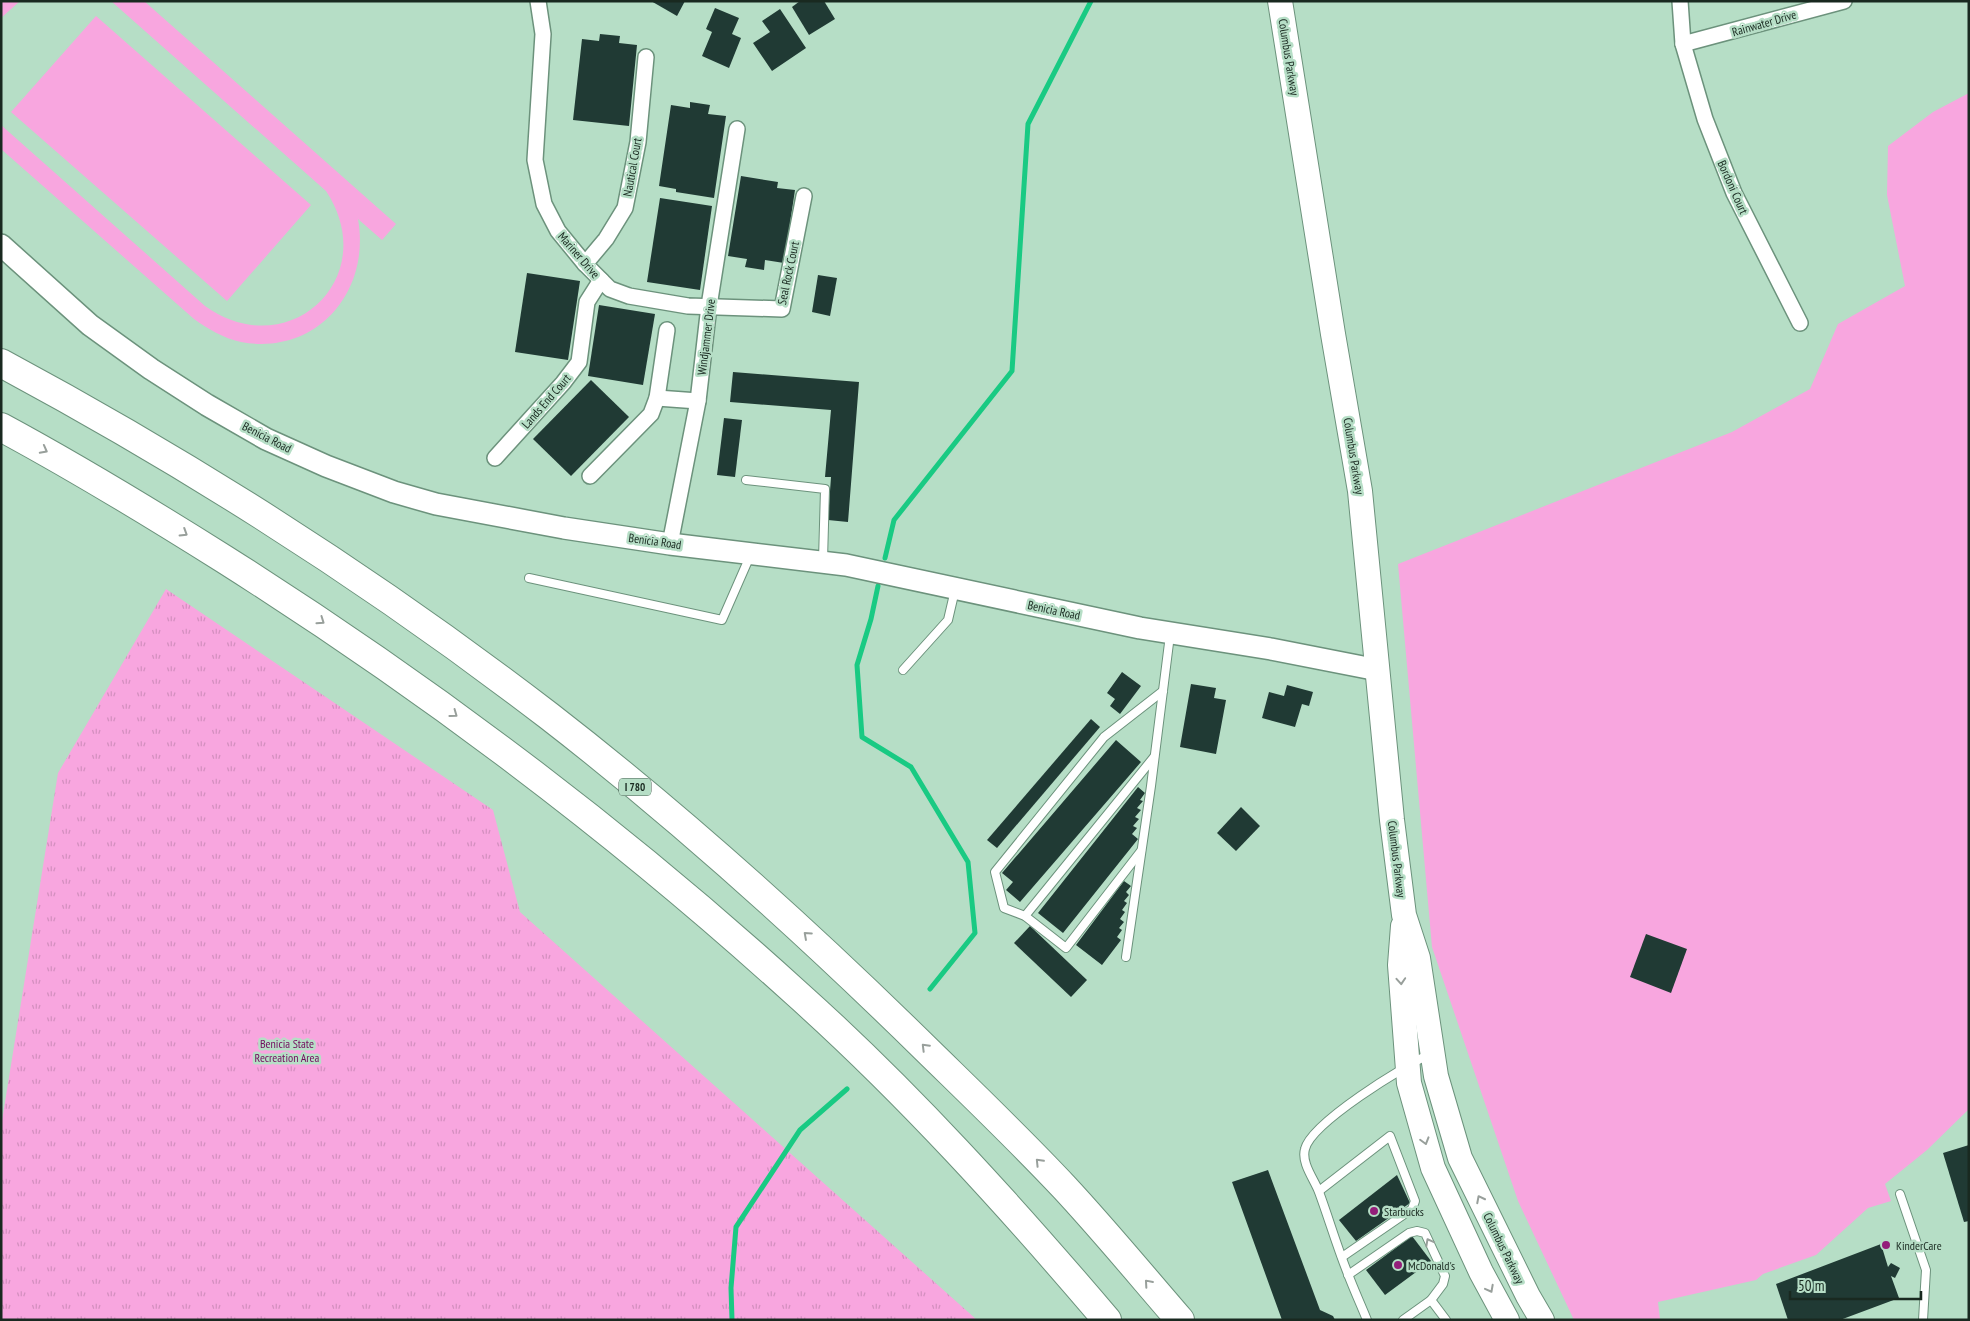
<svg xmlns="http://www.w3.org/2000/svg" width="1970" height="1321" font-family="'PT Sans Narrow',sans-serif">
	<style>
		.grass { fill: #f8a6df }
		.park { fill: url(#park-tufts) }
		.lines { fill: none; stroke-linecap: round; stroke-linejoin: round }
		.stream { stroke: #19ca83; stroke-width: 5 }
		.building { fill: #203a34 }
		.lane-casing { stroke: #6c927c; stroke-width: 10 }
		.street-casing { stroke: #6c927c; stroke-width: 18 }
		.secondary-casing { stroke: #6c927c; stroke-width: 24 }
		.primary-casing { stroke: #6c927c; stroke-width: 26 }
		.highway-casing { stroke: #6c927c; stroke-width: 30 }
		.lane { stroke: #fff; stroke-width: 8 }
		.street { stroke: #fff; stroke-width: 15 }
		.secondary { stroke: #fff; stroke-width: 21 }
		.primary { stroke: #fff; stroke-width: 24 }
		.highway { stroke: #fff; stroke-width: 28 }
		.oneway { stroke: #989f9b }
		.poi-dot { fill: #941e7a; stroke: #b6dec6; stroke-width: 2 }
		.labels { text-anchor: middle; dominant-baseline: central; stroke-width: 5; stroke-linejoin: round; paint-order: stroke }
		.shield { fill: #b6dec6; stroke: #485f52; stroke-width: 1 }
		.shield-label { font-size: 11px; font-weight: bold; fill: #192920 }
		.street-label { font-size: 12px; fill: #192920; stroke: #b6dec6 }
		.park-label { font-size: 12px; fill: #720b5d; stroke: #b6dec6 }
		.poi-label { font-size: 12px; fill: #192920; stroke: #b6dec6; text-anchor: start }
	</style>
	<defs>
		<pattern id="park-tufts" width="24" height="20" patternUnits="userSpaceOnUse" patternTransform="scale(1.25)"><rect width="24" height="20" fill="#f8a6df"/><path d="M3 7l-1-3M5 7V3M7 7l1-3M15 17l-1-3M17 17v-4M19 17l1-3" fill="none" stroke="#d48fbf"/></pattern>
	</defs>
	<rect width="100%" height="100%" fill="#b6dec6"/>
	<g class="grass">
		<path d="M 1,1 L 20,1 L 1,18 Z"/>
		<path d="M 111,1 L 144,1 L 396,224 L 382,240 L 358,219 C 371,291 317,356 241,342 C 223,338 208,329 194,319 L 1,149 L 1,125 L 205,306 C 289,366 383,277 326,191 Z"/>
		<path d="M 96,16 L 311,205 L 227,301 L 11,112 Z"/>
		<path d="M 1969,93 L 1969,1109 L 1927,1150 L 1885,1184 L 1891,1201 L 1868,1208 L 1816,1255 L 1763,1274 L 1756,1280 L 1658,1302 L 1660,1320 L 1574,1320 L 1518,1201 L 1432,947 L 1398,564 L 1732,432 L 1810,389 L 1838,324 L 1905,286 L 1887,195 L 1888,146 L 1933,112 Z"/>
	</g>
	<path class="park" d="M 166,589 L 493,810 L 520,912 L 977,1320 L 1,1320 L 1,1127 L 58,773 Z"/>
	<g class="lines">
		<g class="stream">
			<path d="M 885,558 L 894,520 L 1012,371 L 1028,124 L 1091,1"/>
			<path d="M 878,586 L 871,619 L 857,665 L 862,737 L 911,767 L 968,862 L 975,933 L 930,989"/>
			<path d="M 732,1320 L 731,1288 L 736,1227 L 800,1130 L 847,1089"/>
		</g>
	</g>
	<g class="building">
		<path d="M 651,1 L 685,1 L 677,16 Z"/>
		<path d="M 800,1 L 824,1 L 835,19 L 809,35 L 792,7 Z"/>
		<path d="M 715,8 L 739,18 L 732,34 L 741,38 L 729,68 L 702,56 L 712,32 L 706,29 Z"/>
		<path d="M 780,9 L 806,48 L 772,71 L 753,43 L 770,32 L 762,21 Z"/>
		<path d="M 600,34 L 620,36 L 619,43 L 637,45 L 629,126 L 573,120 L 582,39 L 599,41 Z"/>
		<path d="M 690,102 L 710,105 L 708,114 L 726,116 L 714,198 L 676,192 L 676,189 L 659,186 L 671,105 L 690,108 Z"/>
		<path d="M 741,176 L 778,182 L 777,188 L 795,190 L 784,263 L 765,260 L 764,270 L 745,267 L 747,259 L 728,256 Z"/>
		<path d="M 660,198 L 712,206 L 700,290 L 647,282 Z"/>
		<path d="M 527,273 L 580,281 L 568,360 L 515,352 Z"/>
		<path d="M 818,275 L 837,278 L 830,316 L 812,312 Z"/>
		<path d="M 599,305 L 655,314 L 643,385 L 588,376 Z"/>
		<path d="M 733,372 L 859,382 L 848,522 L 828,520 L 831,477 L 825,477 L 831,410 L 730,402 Z"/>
		<path d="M 591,380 L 629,417 L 571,476 L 533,439 Z"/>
		<path d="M 724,418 L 742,420 L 735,477 L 717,475 Z"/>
		<path d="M 1122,672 L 1141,686 L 1120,714 L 1110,706 L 1115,699 L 1107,693 Z"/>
		<path d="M 1191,684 L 1216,688 L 1214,698 L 1226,700 L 1216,754 L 1180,747 Z"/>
		<path d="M 1287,685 L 1313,692 L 1309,706 L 1302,704 L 1295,727 L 1262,718 L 1269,692 L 1284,696 Z"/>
		<path d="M 1091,719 L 1100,727 L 997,848 L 987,840 Z"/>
		<path d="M 1116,740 L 1141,762 L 1020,902 L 1006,890 L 1013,882 L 1002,873 Z"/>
		<path d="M 1138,787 L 1145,793 L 1140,800 L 1143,801 L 1137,808 L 1141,810 L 1135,817 L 1139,819 L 1133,826 L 1137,828 L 1132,834 L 1138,839 L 1063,933 L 1038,913 Z"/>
		<path d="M 1241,807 L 1260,826 L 1236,851 L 1217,833 Z"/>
		<path d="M 1124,881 L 1131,886 L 1126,892 L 1129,895 L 1124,901 L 1127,903 L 1122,910 L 1125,912 L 1120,919 L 1124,922 L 1119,928 L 1122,930 L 1117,937 L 1121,940 L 1102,965 L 1076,945 Z"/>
		<path d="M 1030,926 L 1087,980 L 1071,997 L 1014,943 Z"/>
		<path d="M 1646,934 L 1687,949 L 1671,993 L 1630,977 Z"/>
		<path d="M 1969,1145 L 1969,1221 L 1964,1222 L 1943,1153 Z"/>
		<path d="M 1268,1170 L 1320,1310 L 1333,1316 L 1335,1320 L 1282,1320 L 1232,1182 Z"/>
		<path d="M 1397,1175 L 1410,1203 L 1356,1241 L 1339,1220 Z"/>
		<path d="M 1412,1236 L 1431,1261 L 1385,1295 L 1366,1270 Z"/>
		<path d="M 1881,1244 L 1888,1267 L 1891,1263 L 1900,1268 L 1895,1278 L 1891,1276 L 1899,1298 L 1840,1320 L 1788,1320 L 1776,1284 Z"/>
	</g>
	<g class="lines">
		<g class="lane-casing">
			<g id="lane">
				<path d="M 746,480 L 825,489 L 823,560"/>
				<path d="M 529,578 L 722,620 L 750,556"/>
				<path d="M 903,670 L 948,620 L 955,590"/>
				<path d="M 1141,851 L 1066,948 L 1025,916 L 1004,908 L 995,872 L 1104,737 L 1163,691"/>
				<path d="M 1025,916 L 1154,757"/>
				<path d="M 1126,957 L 1151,786 L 1170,635"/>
				<path d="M 1319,1191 L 1390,1136 L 1415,1201 L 1412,1209 L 1342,1257"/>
				<path d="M 1900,1194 L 1926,1270 L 1923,1320"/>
				<path d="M 1348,1275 L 1409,1233 L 1417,1231 L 1425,1233 L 1445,1276 L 1443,1284 L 1431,1300"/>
				<path d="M 1367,1320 C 1361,1305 1354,1290 1348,1274 C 1337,1247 1329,1219 1319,1192 C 1314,1179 1301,1163 1305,1149 C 1311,1123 1404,1066 1430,1054"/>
				<path d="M 1403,1320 L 1431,1300 L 1446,1320"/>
			</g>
		</g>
		<g class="street-casing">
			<g id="street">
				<path d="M 538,1 L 543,34 L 535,160 L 544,204 L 558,231 L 585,264 L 610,289 L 629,296 L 688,306 L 782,309 L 804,196"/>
				<path d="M 1680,1 L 1683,44 L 1705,119 L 1734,193 L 1800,323"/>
				<path d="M 1683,44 L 1844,1"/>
				<path d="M 585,264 L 606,239 L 625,208 L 638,142 L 646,57"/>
				<path d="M 657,398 L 698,401"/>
				<path d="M 495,458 L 563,383 L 579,362 L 587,302 L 601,280"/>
				<path d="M 590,476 L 651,414 L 657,398 L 667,330"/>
				<path d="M 670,544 L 698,401 L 709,306 L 737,129"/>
			</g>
		</g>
		<g class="secondary-casing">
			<path id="secondary" d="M 1,245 L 90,325 L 151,369 L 207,405 L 266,439 L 326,466 L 394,492 L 436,504 L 564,528 L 670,544 L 846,565 L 1140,628 L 1271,649 L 1378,670"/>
		</g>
		<g class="primary-casing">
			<g id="primary">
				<path d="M 1280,1 L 1333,334 L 1360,491 L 1392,820 L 1404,915 L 1418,958 L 1436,1076 L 1460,1158 L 1528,1296 L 1542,1320"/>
				<path d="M 1403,926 L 1400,965 L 1409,1083 L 1433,1168 L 1481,1272 L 1507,1320"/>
			</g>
		</g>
		<g class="highway-casing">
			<g id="highway">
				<path d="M 1,363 C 193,466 376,583 549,716 C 682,819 808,933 928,1051 C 974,1096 1020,1140 1064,1187 C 1104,1230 1141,1275 1180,1320"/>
				<path d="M 1,427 C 77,468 151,513 224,559 C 426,687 618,831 795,992 C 907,1092 1010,1206 1107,1320"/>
			</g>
		</g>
		<use href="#lane" class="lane"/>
		<use href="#street" class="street"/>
		<use href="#secondary" class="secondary"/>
		<use href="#primary" class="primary"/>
		<use href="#highway" class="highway"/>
	</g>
	<defs><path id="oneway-chevron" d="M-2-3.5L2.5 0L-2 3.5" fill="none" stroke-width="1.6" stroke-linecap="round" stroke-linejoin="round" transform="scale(1.25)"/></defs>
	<g class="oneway">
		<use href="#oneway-chevron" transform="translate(44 450) rotate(28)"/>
		<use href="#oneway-chevron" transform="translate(184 533) rotate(32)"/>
		<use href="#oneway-chevron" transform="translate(321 621) rotate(35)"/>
		<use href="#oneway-chevron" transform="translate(454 714) rotate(36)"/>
		<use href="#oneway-chevron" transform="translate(807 935) rotate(-138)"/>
		<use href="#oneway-chevron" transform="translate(1401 981) rotate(86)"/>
		<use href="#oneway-chevron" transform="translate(925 1047) rotate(-135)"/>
		<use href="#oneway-chevron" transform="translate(1425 1141) rotate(74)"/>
		<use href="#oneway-chevron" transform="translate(1039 1162) rotate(-134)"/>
		<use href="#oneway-chevron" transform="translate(1480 1199) rotate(-117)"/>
		<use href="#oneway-chevron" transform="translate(1429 1242) rotate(-118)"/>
		<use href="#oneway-chevron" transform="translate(1148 1283) rotate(-131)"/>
		<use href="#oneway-chevron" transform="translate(1490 1289) rotate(62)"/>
	</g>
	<g class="poi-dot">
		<circle cx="1374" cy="1211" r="5"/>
		<circle cx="1886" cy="1245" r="5"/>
		<circle cx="1398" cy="1265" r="5"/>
	</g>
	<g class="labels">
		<rect class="shield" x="619" y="778.5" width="32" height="17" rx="4"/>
		<g class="shield-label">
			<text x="635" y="787">I 780</text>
		</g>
		<g class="street-label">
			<text transform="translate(1764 23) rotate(-16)">Rainwater Drive</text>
			<text transform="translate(1289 57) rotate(81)">Columbus Parkway</text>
			<text transform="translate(632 167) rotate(-80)">Nautical Court</text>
			<text transform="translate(1733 187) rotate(66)">Bordoni Court</text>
			<text transform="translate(579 255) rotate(49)">Mariner Drive</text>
			<text transform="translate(788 273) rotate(-78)">Seal Rock Court</text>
			<text transform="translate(706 337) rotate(-83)">Windjammer Drive</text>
			<text transform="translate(546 401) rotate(-49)">Lands End Court</text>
			<text transform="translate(267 437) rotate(27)">Benicia Road</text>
			<text transform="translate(1354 456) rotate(81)">Columbus Parkway</text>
			<text transform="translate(655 541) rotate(8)">Benicia Road</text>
			<text transform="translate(1054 610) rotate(12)">Benicia Road</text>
			<text transform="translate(1397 859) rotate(83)">Columbus Parkway</text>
			<text transform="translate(1504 1248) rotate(64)">Columbus Parkway</text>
		</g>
		<g class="park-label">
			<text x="287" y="1043">Benicia State<tspan x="287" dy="14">Recreation Area</tspan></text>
		</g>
		<g class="poi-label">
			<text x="1384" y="1211">Starbucks</text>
			<text x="1896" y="1245">KinderCare</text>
			<text x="1408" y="1265">McDonald's</text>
		</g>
	</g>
	<rect width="1970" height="1321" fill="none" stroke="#192920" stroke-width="5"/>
	<path d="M1790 1291v8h131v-8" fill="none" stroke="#192920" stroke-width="2.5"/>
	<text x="1798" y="1291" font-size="15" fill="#192920" stroke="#b6dec6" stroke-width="4" paint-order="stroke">50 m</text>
</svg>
